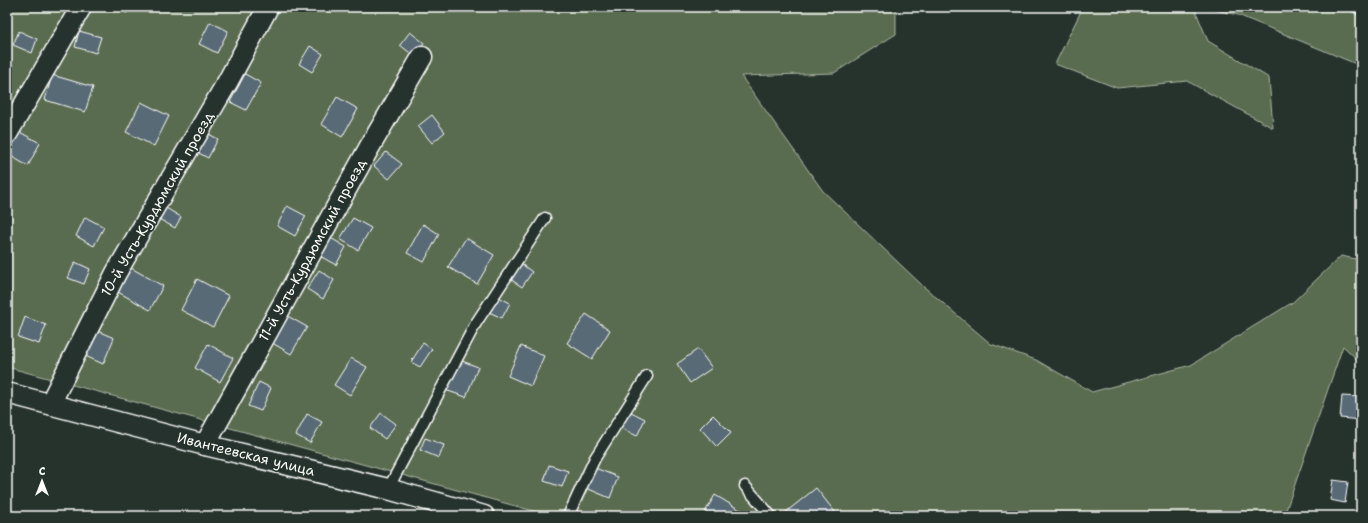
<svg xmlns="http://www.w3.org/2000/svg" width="1368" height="523" font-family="'Shantell Sans',sans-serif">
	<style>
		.green { fill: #5a6c4f; stroke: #acb6a7 }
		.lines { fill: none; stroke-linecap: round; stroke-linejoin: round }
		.stream { stroke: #9eafb2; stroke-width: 6 }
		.building { fill: #586a76; stroke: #fff }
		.lane-casing { stroke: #fff; stroke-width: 13 }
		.street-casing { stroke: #fff; stroke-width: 23 }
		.lane { stroke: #26332d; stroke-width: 10 }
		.street { stroke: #26332d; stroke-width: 20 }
		.labels { text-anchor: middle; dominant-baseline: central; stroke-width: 3; stroke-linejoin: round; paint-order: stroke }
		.street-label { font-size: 14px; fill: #fff; stroke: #26332d }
	</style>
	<rect width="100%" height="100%" fill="#26332d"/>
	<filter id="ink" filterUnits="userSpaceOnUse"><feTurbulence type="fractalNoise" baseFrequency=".025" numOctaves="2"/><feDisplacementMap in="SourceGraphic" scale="8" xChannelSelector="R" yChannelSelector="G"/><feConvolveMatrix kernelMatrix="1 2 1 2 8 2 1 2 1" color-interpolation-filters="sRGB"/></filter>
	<g filter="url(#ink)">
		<g class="green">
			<path d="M 7,7 L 896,7 L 896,34 L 834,73 L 741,76 L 823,191 L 923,286 L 991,344 L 1036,360 L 1092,392 L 1191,365 L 1293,302 L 1341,256 L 1361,260 L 1361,363 L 1343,346 L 1284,516 L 552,516 L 7,367 Z"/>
			<path d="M 1083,7 L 1194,7 L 1208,41 L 1269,78 L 1273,128 L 1187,81 L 1117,88 L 1055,64 Z"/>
			<path d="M 1201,7 L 1361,7 L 1361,66 L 1238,15 Z"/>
		</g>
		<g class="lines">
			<path class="stream" d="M 1350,7 L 1361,15"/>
		</g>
		<g class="building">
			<path d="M 114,7 L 130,7 L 127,13 Z"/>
			<path d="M 210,22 L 228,31 L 217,53 L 199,44 Z"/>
			<path d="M 19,31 L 37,39 L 32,53 L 13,45 Z"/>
			<path d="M 79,31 L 101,37 L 96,53 L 75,47 Z"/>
			<path d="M 410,32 L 424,43 L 414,56 L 400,45 Z"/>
			<path d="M 310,46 L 323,54 L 312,72 L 299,64 Z"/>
			<path d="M 245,74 L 261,83 L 246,110 L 230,102 Z"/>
			<path d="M 52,75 L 93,87 L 85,112 L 45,100 Z"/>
			<path d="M 337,97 L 358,109 L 342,137 L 321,124 Z"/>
			<path d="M 141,102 L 169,116 L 154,146 L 126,132 Z"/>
			<path d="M 432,115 L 445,132 L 432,143 L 418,126 Z"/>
			<path d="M 14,129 L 40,143 L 28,166 L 7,154 L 7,143 Z"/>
			<path d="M 205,132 L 218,139 L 208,158 L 195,151 Z"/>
			<path d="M 386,152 L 402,164 L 389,179 L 374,166 Z"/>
			<path d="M 287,206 L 306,216 L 295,236 L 277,226 Z"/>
			<path d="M 166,208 L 181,217 L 175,228 L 159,219 Z"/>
			<path d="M 85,217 L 104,227 L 94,246 L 76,236 Z"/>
			<path d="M 353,218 L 371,228 L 358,250 L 340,239 Z"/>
			<path d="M 423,224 L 439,234 L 424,262 L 407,253 Z"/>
			<path d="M 329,237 L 346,247 L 336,265 L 318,255 Z"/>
			<path d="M 466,238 L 494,255 L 477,284 L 448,267 Z"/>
			<path d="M 75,262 L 90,269 L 84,284 L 68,278 Z"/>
			<path d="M 520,263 L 532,272 L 522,287 L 510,279 Z"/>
			<path d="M 131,268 L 163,286 L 150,310 L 118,292 Z"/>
			<path d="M 319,270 L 334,280 L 323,299 L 307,289 Z"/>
			<path d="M 197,279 L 229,296 L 213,327 L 181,310 Z"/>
			<path d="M 497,296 L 510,303 L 502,318 L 489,312 Z"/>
			<path d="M 284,314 L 307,327 L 291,354 L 269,341 Z"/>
			<path d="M 586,314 L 610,330 L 592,359 L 567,343 Z"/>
			<path d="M 25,317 L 46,325 L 39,344 L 18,337 Z"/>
			<path d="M 95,330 L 114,338 L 103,364 L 83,355 Z"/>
			<path d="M 423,343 L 432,349 L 420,367 L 411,362 Z"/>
			<path d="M 208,344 L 233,358 L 220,382 L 195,368 Z"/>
			<path d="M 521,346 L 544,356 L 531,386 L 508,376 Z"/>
			<path d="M 698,349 L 712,368 L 690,383 L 677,364 Z"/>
			<path d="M 351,358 L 367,367 L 350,395 L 334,385 Z"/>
			<path d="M 457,359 L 478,367 L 466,397 L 445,390 Z"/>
			<path d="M 259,382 L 271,388 L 261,411 L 248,406 Z"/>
			<path d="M 1342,396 L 1361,397 L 1361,420 L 1340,418 Z"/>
			<path d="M 629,411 L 645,419 L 637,436 L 621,428 Z"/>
			<path d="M 381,413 L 396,424 L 385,439 L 370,428 Z"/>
			<path d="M 307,414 L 322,422 L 310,443 L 296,435 Z"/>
			<path d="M 713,415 L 731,433 L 717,447 L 700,428 Z"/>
			<path d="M 425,438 L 444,445 L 439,458 L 420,450 Z"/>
			<path d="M 549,465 L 568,471 L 562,487 L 544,481 Z"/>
			<path d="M 595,468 L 618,477 L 610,498 L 586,488 Z"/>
			<path d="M 1333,480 L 1348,482 L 1345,503 L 1330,500 Z"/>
			<path d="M 816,488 L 838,516 L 789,516 L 786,512 Z"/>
			<path d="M 715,495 L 745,513 L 744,516 L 712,516 L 705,512 Z"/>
		</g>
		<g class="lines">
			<g class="lane-casing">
				<g id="lane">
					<path d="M 745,486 L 771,516"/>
					<path d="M 388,489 L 476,323 L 545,218"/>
					<path d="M 568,516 L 595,458 L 647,376"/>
				</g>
			</g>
			<g class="street-casing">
				<g id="street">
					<path d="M 7,134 L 81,7"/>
					<path d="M 7,393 L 205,445 L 388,489 L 484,516"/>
					<path d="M 50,404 L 116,273 L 228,81 L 268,7"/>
					<path d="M 205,445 L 369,148 L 422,57"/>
				</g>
			</g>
			<use href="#lane" class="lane"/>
			<use href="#street" class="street"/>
		</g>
	</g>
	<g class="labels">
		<g class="street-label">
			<text transform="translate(157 204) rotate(-60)">10-й Усть-Курдюмский проезд</text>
			<text transform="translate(312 250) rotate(-61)">11-й Усть-Курдюмский проезд</text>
			<text transform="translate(246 454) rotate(14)">Ивантеевская улица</text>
		</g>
	</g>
	<rect width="1368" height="523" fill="none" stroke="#26332d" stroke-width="24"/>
	<rect x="12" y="12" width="1344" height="499" fill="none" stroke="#fff" stroke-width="1.5" filter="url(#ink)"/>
	<g transform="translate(42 481)" stroke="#26332d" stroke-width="3" paint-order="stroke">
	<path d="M0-3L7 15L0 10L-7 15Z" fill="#ffffff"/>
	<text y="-6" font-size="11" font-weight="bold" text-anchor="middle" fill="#ffffff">С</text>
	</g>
</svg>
